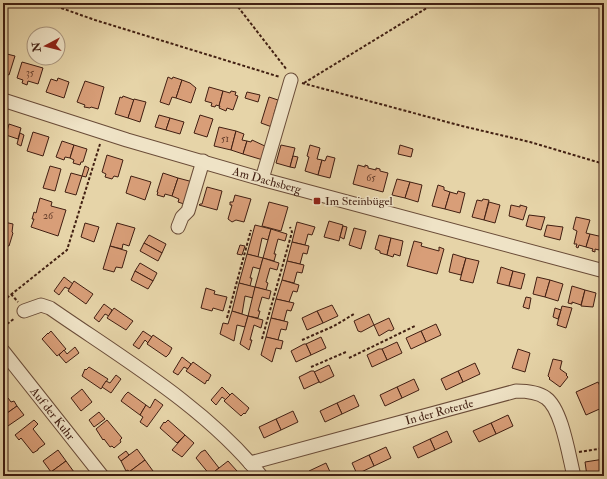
<svg xmlns="http://www.w3.org/2000/svg" width="607" height="479" font-family="'IM FELL Double Pica',serif">
	<style>
		.building { fill: #d89e78; stroke: #411f12 }
		.lines { fill: none; stroke-linecap: round; stroke-linejoin: round }
		.minor-casing { stroke: #6a4c38; stroke-width: 15 }
		.path { stroke: #411f12; stroke-width: 2; stroke-dasharray: 3 2; stroke-linecap: butt }
		.minor { stroke: #efe3c6; stroke-width: 13 }
		.poi-dot { fill: #8f2418; stroke: #efe3c6; stroke-width: 1.5 }
		.labels { text-anchor: middle; dominant-baseline: central; stroke-width: 3; stroke-linejoin: round; paint-order: stroke }
		.number-label { font-size: 10px; fill: #673f2c }
		.street-label { font-size: 12px; fill: #411f12; stroke: #efe3c6 }
		.poi-label { font-size: 12px; fill: #411f12; stroke: #efe3c6; text-anchor: start }
	</style>
	<rect width="100%" height="100%" fill="#e6d4a8"/>
	<filter id="stains"><feTurbulence type="fractalNoise" baseFrequency=".005" numOctaves="4"/><feColorMatrix values="0 0 0 0 .2 0 0 0 0 .09 0 0 0 0 .02 0 0 0 .5 -.17"/></filter>
	<radialGradient id="worn" r=".72"><stop offset=".6" stop-color="#630" stop-opacity="0"/><stop offset="1" stop-color="#630" stop-opacity=".3"/></radialGradient>
	<g class="building">
		<path d="M 3,53 L 15,56 L 9,75 L 3,73 Z"/>
		<path d="M 22,62 L 43,68 L 38,84 L 28,81 L 27,85 L 22,83 L 23,80 L 17,78 Z"/>
		<path d="M 168,77 L 172,79 L 173,77 L 182,80 L 176,98 L 172,97 L 169,105 L 160,102 Z"/>
		<path d="M 58,78 L 69,82 L 64,98 L 46,92 L 51,79 L 57,81 Z"/>
		<path d="M 182,80 L 190,83 L 196,88 L 191,103 L 176,98 Z"/>
		<path d="M 85,81 L 104,87 L 98,109 L 91,107 L 90,108 L 84,107 L 85,105 L 77,102 Z"/>
		<path d="M 209,87 L 223,91 L 219,106 L 216,105 L 215,107 L 211,106 L 212,103 L 205,101 Z"/>
		<path d="M 223,91 L 230,93 L 231,91 L 236,92 L 235,95 L 238,96 L 233,110 L 227,108 L 226,111 L 219,108 L 220,106 L 219,106 Z"/>
		<path d="M 247,92 L 260,95 L 258,102 L 245,98 Z"/>
		<path d="M 123,96 L 134,100 L 128,118 L 115,114 L 120,97 L 122,98 Z"/>
		<path d="M 269,97 L 278,100 L 274,114 L 276,115 L 272,127 L 261,123 Z"/>
		<path d="M 134,99 L 146,102 L 140,122 L 128,118 Z"/>
		<path d="M 159,115 L 170,118 L 166,130 L 155,127 Z"/>
		<path d="M 200,115 L 213,119 L 207,137 L 194,133 Z"/>
		<path d="M 170,118 L 184,122 L 180,134 L 166,130 Z"/>
		<path d="M 9,124 L 21,128 L 18,139 L 6,135 Z"/>
		<path d="M 219,127 L 236,131 L 231,150 L 214,146 Z"/>
		<path d="M 236,131 L 244,134 L 242,140 L 247,141 L 243,154 L 231,150 Z"/>
		<path d="M 33,132 L 49,137 L 43,156 L 27,151 Z"/>
		<path d="M 20,133 L 24,135 L 21,146 L 17,144 Z"/>
		<path d="M 252,140 L 267,147 L 263,160 L 243,154 L 247,141 L 251,142 Z"/>
		<path d="M 62,141 L 74,145 L 70,158 L 65,157 L 64,160 L 56,157 Z"/>
		<path d="M 74,145 L 87,149 L 83,162 L 81,162 L 80,165 L 73,163 L 74,160 L 70,158 Z"/>
		<path d="M 281,145 L 295,148 L 290,167 L 276,163 Z"/>
		<path d="M 310,145 L 320,148 L 317,159 L 322,160 L 318,175 L 305,171 L 309,157 L 307,156 Z"/>
		<path d="M 400,145 L 413,149 L 411,157 L 398,154 Z"/>
		<path d="M 107,155 L 123,160 L 118,177 L 114,176 L 112,179 L 105,177 L 106,174 L 102,172 Z"/>
		<path d="M 293,156 L 298,157 L 295,168 L 290,167 Z"/>
		<path d="M 327,156 L 335,158 L 330,178 L 318,175 L 322,160 L 325,161 Z"/>
		<path d="M 358,165 L 365,167 L 365,165 L 368,166 L 368,168 L 376,170 L 376,168 L 380,169 L 380,171 L 388,173 L 383,192 L 353,184 Z"/>
		<path d="M 50,166 L 61,169 L 55,191 L 43,188 Z"/>
		<path d="M 85,166 L 89,168 L 86,177 L 82,176 Z"/>
		<path d="M 71,173 L 82,176 L 76,195 L 65,192 Z"/>
		<path d="M 163,173 L 178,178 L 172,196 L 165,194 L 164,197 L 157,195 L 158,192 L 157,192 Z"/>
		<path d="M 131,176 L 151,182 L 145,200 L 126,193 Z"/>
		<path d="M 178,178 L 193,182 L 184,204 L 178,202 L 179,199 L 172,196 Z"/>
		<path d="M 397,179 L 410,182 L 405,198 L 392,195 Z"/>
		<path d="M 410,182 L 422,185 L 418,202 L 405,198 Z"/>
		<path d="M 438,185 L 444,187 L 444,190 L 450,192 L 445,209 L 432,206 Z"/>
		<path d="M 207,187 L 222,191 L 217,210 L 199,205 L 200,204 L 202,204 Z"/>
		<path d="M 458,191 L 465,193 L 460,213 L 445,209 L 450,192 L 457,194 Z"/>
		<path d="M 235,195 L 251,199 L 244,222 L 236,220 L 232,222 L 228,219 L 232,205 L 230,205 L 230,202 L 233,202 Z"/>
		<path d="M 40,198 L 52,202 L 51,206 L 66,210 L 58,236 L 31,227 L 34,219 L 32,219 L 34,212 L 36,213 Z"/>
		<path d="M 483,199 L 489,200 L 484,220 L 472,217 L 477,200 L 482,201 Z"/>
		<path d="M 269,202 L 288,207 L 281,231 L 262,226 Z"/>
		<path d="M 489,202 L 500,205 L 495,223 L 484,220 Z"/>
		<path d="M 511,205 L 520,207 L 520,205 L 527,207 L 523,220 L 509,216 Z"/>
		<path d="M 529,215 L 545,217 L 541,230 L 526,226 Z"/>
		<path d="M 576,217 L 590,220 L 586,233 L 590,234 L 586,247 L 579,245 L 578,248 L 576,247 L 577,244 L 574,244 L 577,231 L 573,229 Z"/>
		<path d="M 329,221 L 343,225 L 339,241 L 324,237 Z"/>
		<path d="M 4,222 L 13,224 L 12,232 L 13,233 L 9,246 L 3,245 L 3,224 Z"/>
		<path d="M 297,222 L 315,227 L 312,235 L 308,234 L 305,245 L 292,242 Z"/>
		<path d="M 85,223 L 99,227 L 94,242 L 81,237 Z"/>
		<path d="M 117,223 L 135,228 L 129,246 L 123,244 L 122,249 L 110,246 Z"/>
		<path d="M 255,225 L 271,229 L 268,240 L 262,238 L 258,257 L 247,254 Z"/>
		<path d="M 547,225 L 563,227 L 560,240 L 544,236 Z"/>
		<path d="M 343,226 L 347,227 L 344,239 L 340,237 Z"/>
		<path d="M 354,228 L 366,231 L 361,249 L 349,245 Z"/>
		<path d="M 271,229 L 287,234 L 285,241 L 278,239 L 274,254 L 276,254 L 274,261 L 263,258 Z"/>
		<path d="M 590,234 L 603,237 L 599,250 L 595,249 L 595,252 L 592,251 L 593,249 L 586,247 Z"/>
		<path d="M 149,235 L 166,244 L 162,253 L 144,243 Z"/>
		<path d="M 379,235 L 391,238 L 387,255 L 380,253 L 380,251 L 375,249 Z"/>
		<path d="M 391,238 L 403,241 L 400,256 L 394,254 L 393,257 L 387,255 Z"/>
		<path d="M 414,241 L 422,243 L 421,246 L 439,251 L 439,247 L 444,249 L 437,274 L 407,266 Z"/>
		<path d="M 292,242 L 309,246 L 307,254 L 303,253 L 300,264 L 287,261 Z"/>
		<path d="M 144,243 L 162,253 L 158,261 L 140,251 Z"/>
		<path d="M 240,245 L 245,246 L 242,255 L 237,254 Z"/>
		<path d="M 110,246 L 127,251 L 122,268 L 116,267 L 114,272 L 103,269 Z"/>
		<path d="M 247,254 L 263,258 L 260,269 L 253,267 L 250,278 L 252,278 L 250,286 L 239,283 Z"/>
		<path d="M 453,254 L 466,258 L 461,275 L 449,272 Z"/>
		<path d="M 263,258 L 279,263 L 277,270 L 270,268 L 266,282 L 268,283 L 266,290 L 255,287 Z"/>
		<path d="M 466,258 L 479,261 L 473,283 L 460,280 Z"/>
		<path d="M 287,261 L 304,265 L 302,273 L 297,272 L 294,283 L 282,280 Z"/>
		<path d="M 140,263 L 157,273 L 153,281 L 135,271 Z"/>
		<path d="M 501,267 L 513,271 L 509,286 L 497,283 Z"/>
		<path d="M 135,271 L 153,281 L 148,289 L 131,280 Z"/>
		<path d="M 513,271 L 525,274 L 521,289 L 509,286 Z"/>
		<path d="M 64,277 L 73,284 L 69,289 L 65,287 L 59,295 L 54,291 Z"/>
		<path d="M 537,277 L 550,280 L 545,297 L 533,294 Z"/>
		<path d="M 282,280 L 299,285 L 297,292 L 293,291 L 289,302 L 276,299 Z"/>
		<path d="M 550,280 L 563,284 L 558,301 L 545,297 Z"/>
		<path d="M 74,281 L 93,294 L 86,304 L 68,291 Z"/>
		<path d="M 239,283 L 255,287 L 253,298 L 245,296 L 242,314 L 232,311 Z"/>
		<path d="M 572,286 L 585,290 L 581,305 L 572,302 L 572,304 L 568,303 Z"/>
		<path d="M 255,287 L 271,291 L 269,299 L 262,297 L 258,311 L 260,311 L 258,318 L 248,316 Z"/>
		<path d="M 206,288 L 215,291 L 214,294 L 227,297 L 223,311 L 213,308 L 212,311 L 201,308 Z"/>
		<path d="M 585,290 L 596,293 L 593,307 L 581,306 Z"/>
		<path d="M 526,297 L 531,298 L 529,309 L 523,307 Z"/>
		<path d="M 276,299 L 294,303 L 291,311 L 287,310 L 284,321 L 271,318 Z"/>
		<path d="M 104,304 L 112,310 L 109,316 L 105,314 L 99,322 L 94,318 Z"/>
		<path d="M 332,305 L 338,316 L 323,323 L 317,311 Z"/>
		<path d="M 562,306 L 572,308 L 566,328 L 557,325 Z"/>
		<path d="M 114,308 L 133,321 L 126,330 L 107,318 Z"/>
		<path d="M 555,308 L 561,310 L 558,319 L 553,317 Z"/>
		<path d="M 232,311 L 248,316 L 245,327 L 237,325 L 234,341 L 220,334 L 223,323 L 228,324 Z"/>
		<path d="M 317,311 L 323,323 L 307,330 L 302,318 Z"/>
		<path d="M 369,314 L 374,325 L 361,332 L 358,331 L 354,321 Z"/>
		<path d="M 248,316 L 263,320 L 261,328 L 254,325 L 250,340 L 252,340 L 249,350 L 240,344 Z"/>
		<path d="M 271,318 L 288,322 L 286,330 L 281,329 L 278,340 L 266,337 Z"/>
		<path d="M 389,318 L 394,329 L 391,331 L 389,330 L 379,336 L 374,325 Z"/>
		<path d="M 436,324 L 441,335 L 426,342 L 421,331 Z"/>
		<path d="M 51,331 L 66,349 L 57,356 L 42,339 L 48,333 L 48,334 Z"/>
		<path d="M 143,331 L 152,337 L 148,343 L 145,340 L 139,349 L 133,345 Z"/>
		<path d="M 421,331 L 426,342 L 411,349 L 406,338 Z"/>
		<path d="M 153,335 L 172,348 L 169,354 L 166,357 L 147,344 Z"/>
		<path d="M 266,337 L 283,341 L 281,349 L 276,348 L 272,362 L 261,355 Z"/>
		<path d="M 321,337 L 326,348 L 311,355 L 306,344 Z"/>
		<path d="M 397,342 L 402,353 L 387,360 L 382,349 Z"/>
		<path d="M 304,344 L 306,344 L 311,355 L 296,362 L 291,351 Z"/>
		<path d="M 75,347 L 79,353 L 66,363 L 59,355 L 64,350 L 67,354 Z"/>
		<path d="M 379,349 L 382,349 L 387,360 L 372,367 L 367,355 Z"/>
		<path d="M 518,349 L 530,353 L 525,372 L 512,368 Z"/>
		<path d="M 182,357 L 191,364 L 188,369 L 184,367 L 178,375 L 173,372 Z"/>
		<path d="M 553,359 L 562,361 L 560,369 L 567,374 L 566,375 L 568,377 L 560,387 L 549,379 L 550,378 L 548,376 Z"/>
		<path d="M 193,362 L 211,375 L 208,381 L 207,380 L 205,384 L 186,371 Z"/>
		<path d="M 475,363 L 480,374 L 463,382 L 458,371 Z"/>
		<path d="M 329,365 L 334,376 L 320,383 L 314,372 Z"/>
		<path d="M 89,367 L 108,379 L 101,389 L 82,376 L 85,369 L 86,370 Z"/>
		<path d="M 311,371 L 314,371 L 319,382 L 304,389 L 299,377 Z"/>
		<path d="M 458,371 L 463,382 L 446,390 L 441,379 Z"/>
		<path d="M 116,375 L 121,379 L 111,393 L 102,387 L 106,381 L 110,383 Z"/>
		<path d="M 414,379 L 419,390 L 402,398 L 397,387 Z"/>
		<path d="M 598,382 L 600,386 L 604,385 L 604,407 L 586,415 L 576,392 Z"/>
		<path d="M 222,387 L 230,395 L 226,400 L 222,397 L 216,405 L 211,400 Z"/>
		<path d="M 397,387 L 402,398 L 385,406 L 380,395 Z"/>
		<path d="M 82,389 L 92,402 L 81,411 L 71,398 Z"/>
		<path d="M 128,392 L 146,405 L 140,415 L 121,401 L 125,395 Z"/>
		<path d="M 232,393 L 249,408 L 245,414 L 244,413 L 241,416 L 224,401 Z"/>
		<path d="M 354,395 L 359,406 L 342,414 L 337,403 Z"/>
		<path d="M 8,398 L 11,402 L 14,401 L 17,406 L 3,416 L 3,402 Z"/>
		<path d="M 155,399 L 163,405 L 147,427 L 140,422 L 143,417 L 140,415 L 146,405 L 150,408 Z"/>
		<path d="M 337,403 L 342,414 L 325,422 L 320,411 Z"/>
		<path d="M 17,406 L 24,415 L 5,428 L 3,425 L 3,416 Z"/>
		<path d="M 293,411 L 298,422 L 281,430 L 276,419 Z"/>
		<path d="M 99,412 L 105,419 L 94,427 L 89,420 Z"/>
		<path d="M 508,415 L 513,426 L 496,434 L 491,423 Z"/>
		<path d="M 276,419 L 281,430 L 264,438 L 259,427 Z"/>
		<path d="M 34,420 L 38,424 L 33,429 L 45,444 L 38,449 L 38,450 L 33,453 L 21,438 L 19,440 L 15,435 Z"/>
		<path d="M 107,420 L 122,438 L 120,440 L 121,442 L 114,448 L 112,446 L 110,447 L 104,439 L 103,440 L 96,429 Z"/>
		<path d="M 168,420 L 185,435 L 177,443 L 160,428 L 164,422 L 165,423 Z"/>
		<path d="M 491,423 L 496,434 L 479,442 L 473,431 Z"/>
		<path d="M 447,431 L 452,442 L 435,450 L 430,439 Z"/>
		<path d="M 185,435 L 194,443 L 182,457 L 172,450 Z"/>
		<path d="M 430,439 L 435,450 L 418,458 L 413,447 Z"/>
		<path d="M 386,447 L 391,458 L 374,466 L 369,455 Z"/>
		<path d="M 137,449 L 145,460 L 129,472 L 128,470 L 126,471 L 121,461 Z"/>
		<path d="M 58,450 L 66,461 L 51,472 L 43,461 Z"/>
		<path d="M 205,450 L 219,468 L 210,475 L 196,458 L 201,452 Z"/>
		<path d="M 126,451 L 129,455 L 121,461 L 118,457 Z"/>
		<path d="M 369,455 L 374,466 L 357,474 L 352,463 Z"/>
		<path d="M 604,459 L 604,476 L 601,475 L 587,476 L 585,462 Z"/>
		<path d="M 145,460 L 153,471 L 145,476 L 132,476 L 129,472 Z"/>
		<path d="M 66,461 L 74,472 L 69,476 L 54,476 L 51,472 Z"/>
		<path d="M 228,461 L 237,471 L 231,476 L 211,476 L 210,475 Z"/>
		<path d="M 326,463 L 331,474 L 327,476 L 311,476 L 309,471 Z"/>
	</g>
	<g class="lines">
		<g class="minor-casing">
			<g id="minor">
				<path id="s1" d="M 3,100 L 127,140 L 265,180 L 604,271"/>
				<path d="M 262,179 L 291,80"/>
				<path d="M 178,227 L 182,217 L 188,211 L 203,161"/>
				<path d="M 24,311 L 41,305 L 50,308 C 122,358 206,407 261,476"/>
				<path id="s2" d="M 3,351 L 102,476"/>
				<path id="s3" d="M 250,463 L 516,391 C 526,391 538,392 546,398 C 562,409 569,457 574,476"/>
			</g>
		</g>
		<g class="path">
			<path d="M 47,3 L 95,20 L 280,77"/>
			<path d="M 235,3 L 287,70"/>
			<path d="M 302,83 L 462,126 L 530,142 L 604,164"/>
			<path d="M 304,83 L 435,3"/>
			<path d="M 11,294 L 18,302"/>
			<path d="M 3,301 L 67,250 L 100,144"/>
			<path d="M 227,318 L 251,230"/>
			<path d="M 3,327 L 15,318"/>
			<path d="M 262,339 L 292,232 L 290,227"/>
			<path d="M 302,340 L 334,326 L 354,314"/>
			<path d="M 349,358 L 415,326"/>
			<path d="M 311,367 L 346,352"/>
			<path d="M 579,452 L 604,448"/>
		</g>
		<use href="#minor" class="minor"/>
	</g>
	<rect class="poi-dot" x="313" y="197" width="8" height="8" rx="2"/>
	<g class="labels">
		<g class="number-label">
			<text x="30" y="73">35</text>
			<text x="225" y="139">51</text>
			<text x="371" y="178">65</text>
			<text x="48" y="216">26</text>
		</g>
		<g class="street-label">
			<text stroke="none"><textPath href="#s1" startOffset="276">Am Dachsberg</textPath></text>
			<text stroke="none"><textPath href="#s3" startOffset="196">In der Roterde</textPath></text>
			<text stroke="none"><textPath href="#s2" startOffset="80">Auf der Kuhr</textPath></text>
		</g>
		<g class="poi-label">
			<text x="325" y="201">Im Steinbügel</text>
		</g>
	</g>
	<rect width="607" height="479" fill="none" stroke="#e6d4a8" stroke-width="16"/>
	<rect x="4" y="4" width="599" height="471" fill="none" stroke="#411f12" stroke-width="2"/>
	<rect x="8" y="8" width="591" height="463" fill="none" stroke="#411f12"/>
	<g transform="translate(46 46) rotate(263)"><circle r="19" fill="#efe3c6" stroke="#a9957e"/>
	<path d="M0-3L7 15L0 10L-7 15Z" fill="#8f2418"/>
	<text y="-6" font-size="11" font-weight="bold" text-anchor="middle" fill="#411f12">N</text>
	</g>
	<rect width="100%" height="100%" filter="url(#stains)"/>
	<rect width="100%" height="100%" fill="url(#worn)"/>
</svg>
